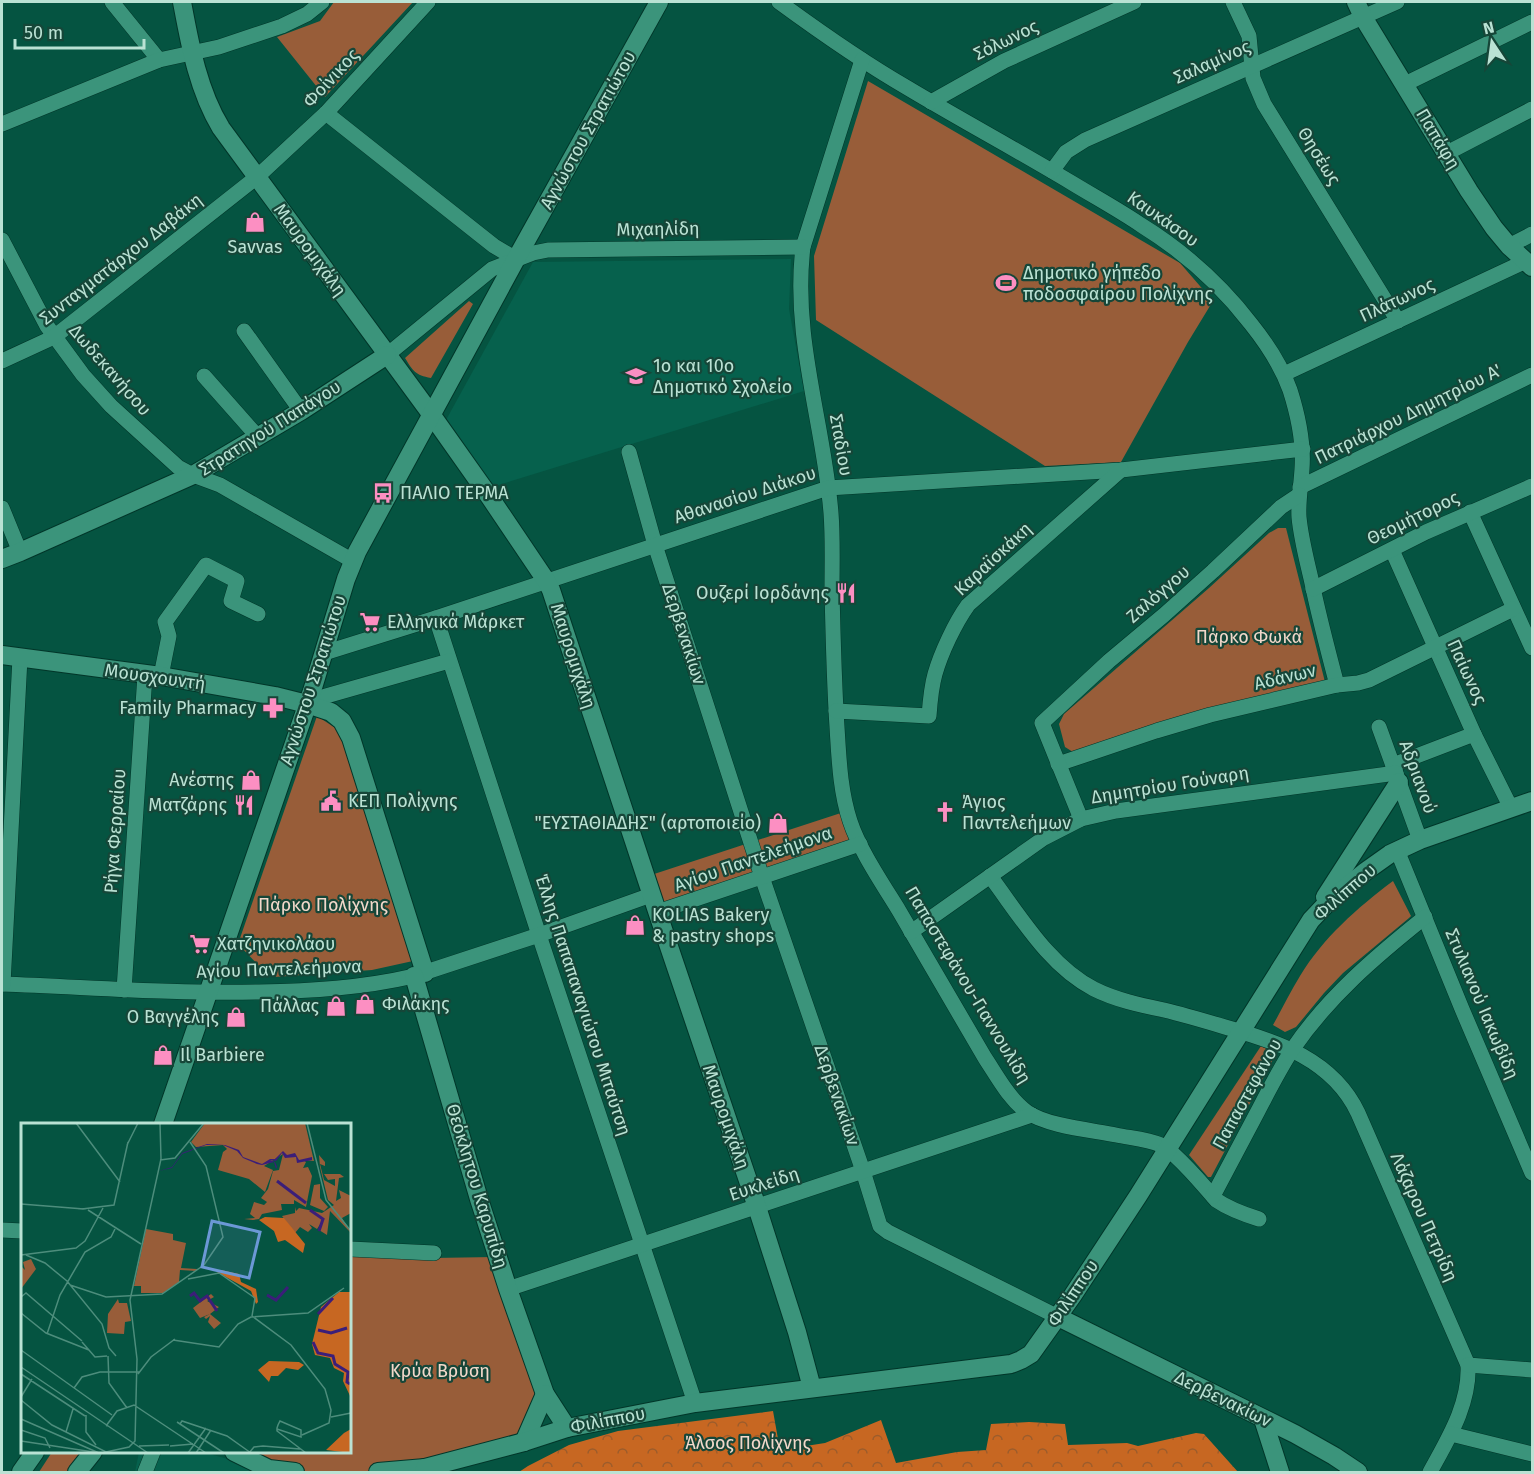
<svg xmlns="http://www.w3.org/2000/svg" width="1534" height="1474" font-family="'Fira Sans',sans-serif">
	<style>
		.built { fill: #06614d }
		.green { fill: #985d39 }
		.forest { fill: url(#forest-crowns) }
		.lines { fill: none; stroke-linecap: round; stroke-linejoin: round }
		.street-casing { stroke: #023629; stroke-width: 16 }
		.secondary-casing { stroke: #023629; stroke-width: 20 }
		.street { stroke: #3b947b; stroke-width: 15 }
		.secondary { stroke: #3b947b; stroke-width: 18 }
		.labels { text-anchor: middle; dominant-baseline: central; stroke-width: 4.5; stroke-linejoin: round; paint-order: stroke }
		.street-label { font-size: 18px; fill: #bae2d4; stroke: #164638 }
		.poi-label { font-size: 18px; fill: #bae2d4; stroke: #164638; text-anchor: start }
		.park-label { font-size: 18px; fill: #f2d8ca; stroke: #164638 }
		.inset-river { fill: none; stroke: #3b1e79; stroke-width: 3 }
		.inset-road { fill: none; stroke: #4d8d7c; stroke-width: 1.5 }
		.view { fill: #6c98d6; fill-opacity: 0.15; stroke: #6c98d6; stroke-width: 3 }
		.inset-edge { fill: none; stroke: #bae2d4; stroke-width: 3 }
	</style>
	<defs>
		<pattern id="forest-crowns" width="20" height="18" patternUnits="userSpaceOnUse" patternTransform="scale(1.5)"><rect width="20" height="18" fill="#c76722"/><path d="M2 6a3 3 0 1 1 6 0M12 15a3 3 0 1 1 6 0" fill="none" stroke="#9c5c2b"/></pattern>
	</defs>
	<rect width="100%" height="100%" fill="#055441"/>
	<g class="built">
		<path d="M 791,259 L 789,309 L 804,391 L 492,487 L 446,420 L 533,262 Z"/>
		<path d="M 139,1452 L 202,1452 L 277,1472 L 135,1472 Z"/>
	</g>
	<g class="green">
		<path d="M 334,2 L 413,2 L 325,97 L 277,37 L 320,21 Z"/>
		<path d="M 868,81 L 1180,263 L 1213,301 L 1188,342 L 1121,462 L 1045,466 L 816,320 L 814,256 Z"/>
		<path d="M 469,301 L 473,304 L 431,378 C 415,375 413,371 405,358 Z"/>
		<path d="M 1278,528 L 1286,528 L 1325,682 L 1073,752 L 1065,747 L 1059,724 L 1064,714 L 1209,588 L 1269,533 Z"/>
		<path d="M 317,716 L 340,731 L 413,961 L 372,970 L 274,977 L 259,966 L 238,944 Z"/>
		<path d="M 847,811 L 860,844 L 657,912 L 645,877 Z"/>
		<path d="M 1393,881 L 1411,916 L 1409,918 L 1343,973 L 1324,993 L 1296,1027 L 1285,1032 L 1273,1025 C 1282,1009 1290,992 1300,976 C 1323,938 1357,908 1393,881 Z"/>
		<path d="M 1261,1046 L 1276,1054 L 1211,1177 L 1208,1177 L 1189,1155 Z"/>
		<path d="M 350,1255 L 432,1258 L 494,1257 L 545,1394 L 524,1442 L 378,1472 L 295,1472 L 234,1452 L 350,1452 Z"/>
		<path d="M 52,1452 L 93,1452 L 78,1472 L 39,1472 Z"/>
	</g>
	<path class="forest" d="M 773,1411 L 780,1450 L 825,1443 L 881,1420 L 896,1463 L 957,1452 L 986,1450 L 991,1424 L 1029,1422 L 1065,1424 L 1068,1445 L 1127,1443 L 1138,1446 L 1196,1433 L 1204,1434 L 1238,1472 L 519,1472 L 528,1466 L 569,1445 L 618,1431 Z"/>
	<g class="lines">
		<g class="street-casing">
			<g id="street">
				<path d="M 112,2 L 159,60"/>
				<path d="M 779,2 C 820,32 861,61 906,87 C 961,120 1017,150 1072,183 C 1095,197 1119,210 1141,225 C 1183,251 1221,285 1251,324 C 1267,344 1281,365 1290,390 C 1298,415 1304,442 1302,469 C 1301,486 1298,501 1299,517 C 1301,539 1307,561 1312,583 C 1319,617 1328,651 1337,685"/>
				<path d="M 1233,2 L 1249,36 L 1253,78 L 1264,104 L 1398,321"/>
				<path d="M 862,60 L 803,247 C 792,338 824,424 831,513 C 833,539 832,565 832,590 C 833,636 834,681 837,727 C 839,758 840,791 850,821 C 859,849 882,883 898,909 C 927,958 956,1008 985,1058 C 997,1076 1009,1099 1027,1112 C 1047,1126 1091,1130 1116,1135 C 1130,1138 1147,1139 1161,1145 C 1175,1152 1205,1187 1216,1200 C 1229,1209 1243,1214 1259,1219"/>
				<path d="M 1405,84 L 1532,22"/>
				<path d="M 931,102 L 1004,61 L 1134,2"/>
				<path d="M 326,113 L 494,246 L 516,259"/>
				<path d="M 2,124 L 159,60 L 219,47 L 282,26 L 307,14 L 322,2"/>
				<path d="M 1447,153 L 1532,109"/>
				<path d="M 1052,171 L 1066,152 L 1085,140 L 1397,2"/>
				<path d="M 2,240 L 47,326 L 83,375 L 111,406 L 178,467 L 193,475 L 220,485 L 353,561"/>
				<path d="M 1509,246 L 1532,234"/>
				<path d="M 244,331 L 301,411"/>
				<path d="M 387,355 L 492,269 L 533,253 L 548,250 L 803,247"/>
				<path d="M 2,361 L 54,337 L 257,177 L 326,113 L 428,2"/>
				<path d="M 1284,374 L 1526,261"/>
				<path d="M 204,376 L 258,437"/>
				<path d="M 629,452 L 655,545 L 762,877 L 863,1171 L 880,1226 L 888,1232 L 1058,1317"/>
				<path d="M 1300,487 L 1532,375"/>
				<path d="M 2,508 L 20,552"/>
				<path d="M 1470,512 L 1532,648"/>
				<path d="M 1392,550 L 1474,734 L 1511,808"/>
				<path d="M 1313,589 L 1426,532 L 1532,486"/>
				<path d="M 436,618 L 539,935 L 695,1403"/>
				<path d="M 324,653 L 436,618 L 828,488 L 1121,470 L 1303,449"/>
				<path d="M 161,676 L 169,636 L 165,622 L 206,565 L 237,581 L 231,601 L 258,614"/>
				<path d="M 307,704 L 326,696 L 449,661"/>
				<path d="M 836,711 L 929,716 C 930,702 931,688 935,674 C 941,653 955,623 968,605 L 1121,470"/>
				<path d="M 1379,727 L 1420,840"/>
				<path d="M 1058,764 L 1156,731 L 1210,715 L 1337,685 L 1358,683 L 1369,680 L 1513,609"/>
				<path d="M 1393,765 L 1474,734"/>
				<path d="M 1081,819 L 1042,723 L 1109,661 L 1164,615 L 1213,571 L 1281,507 L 1299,495"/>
				<path d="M 1397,850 L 1462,1009 L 1532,1173"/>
				<path d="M 990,876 C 1020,916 1049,966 1094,989 C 1116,1000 1140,1005 1164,1010 C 1185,1015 1205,1021 1225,1027 C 1279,1042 1333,1060 1358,1113 L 1468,1365 C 1470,1404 1448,1439 1430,1472"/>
				<path d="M 657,912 L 860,844"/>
				<path d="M 911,932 L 1044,838 L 1081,819 L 1116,811 L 1396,773"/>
				<path d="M 2,984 C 87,987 173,994 259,992 C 311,991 362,988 414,976 L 539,935 L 651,895"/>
				<path d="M 3,984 L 20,658"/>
				<path d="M 124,990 L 145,675"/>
				<path d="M 1213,1196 C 1228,1168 1243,1139 1258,1111 C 1269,1090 1279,1070 1292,1050 C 1328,997 1375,957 1425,917"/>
				<path d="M 2,1230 L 22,1231"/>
				<path d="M 350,1249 L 434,1253"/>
				<path d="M 508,1289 L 1032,1115"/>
				<path d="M 1468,1365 L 1532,1370"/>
				<path d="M 1451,1434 L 1532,1454"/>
				<path d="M 145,1472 L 153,1452"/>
			</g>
		</g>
		<g class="secondary-casing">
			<g id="secondary">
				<path d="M 182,2 C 190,45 198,90 221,128 L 431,414 L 489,496 L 547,582 L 551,590 L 660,920 L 757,1207 L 797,1332 L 812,1388"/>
				<path d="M 1356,2 L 1363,17 L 1469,191 L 1494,228 L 1509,246 L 1532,267"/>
				<path d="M 2,559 L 20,552 L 193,475 L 301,411 L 387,355"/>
				<path d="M 2,655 L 161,676 L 275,696 L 307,704 L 331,712 L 342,721 L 351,738 L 425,973"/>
				<path d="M 1325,897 L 1399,782"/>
				<path d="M 414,976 L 479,1199 L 508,1289 L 545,1394 L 567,1428"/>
				<path d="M 163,1124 L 312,691 L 346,579 L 357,552 L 516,259 L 659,2"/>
				<path d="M 1058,1317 L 1295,1434 L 1334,1456 L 1358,1472"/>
				<path d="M 1263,1419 L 1280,1472"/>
				<path d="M 524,1442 L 545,1394"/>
				<path d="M 234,1452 L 269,1469 L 295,1472"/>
				<path d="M 21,1472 L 35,1452"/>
				<path d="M 77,1472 L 93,1452"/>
				<path d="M 378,1472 L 425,1468"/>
				<path d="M 424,1472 L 425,1468 L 524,1442 L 567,1428 L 695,1403 L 1011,1364 L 1021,1360 L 1031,1354 L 1073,1295 L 1138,1196 L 1294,947 L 1311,920 L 1329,901 L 1366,871 L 1390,854 L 1420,840 L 1532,801"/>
			</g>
		</g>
		<use href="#street" class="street"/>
		<use href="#secondary" class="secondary"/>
	</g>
	<defs>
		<g id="shop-bare" transform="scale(1.62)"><path d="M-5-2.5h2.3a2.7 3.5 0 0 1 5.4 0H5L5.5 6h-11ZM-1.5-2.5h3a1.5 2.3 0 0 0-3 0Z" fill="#fc8fc2" stroke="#164638" stroke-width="2.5" paint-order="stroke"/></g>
		<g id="stadium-bare" transform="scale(1.62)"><path d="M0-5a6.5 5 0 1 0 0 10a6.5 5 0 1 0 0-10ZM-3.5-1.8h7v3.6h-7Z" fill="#fc8fc2" stroke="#164638" stroke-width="2.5" paint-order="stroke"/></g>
		<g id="school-bare" transform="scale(1.62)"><path d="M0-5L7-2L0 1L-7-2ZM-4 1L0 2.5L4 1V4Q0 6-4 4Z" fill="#fc8fc2" stroke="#164638" stroke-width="2.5" paint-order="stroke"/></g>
		<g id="bus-bare" transform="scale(1.62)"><path d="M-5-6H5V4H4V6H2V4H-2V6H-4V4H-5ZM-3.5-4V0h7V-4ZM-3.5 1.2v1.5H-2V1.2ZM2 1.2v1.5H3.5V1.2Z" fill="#fc8fc2" stroke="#164638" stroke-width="2.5" paint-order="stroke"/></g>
		<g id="restaurant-bare" transform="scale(1.62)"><path d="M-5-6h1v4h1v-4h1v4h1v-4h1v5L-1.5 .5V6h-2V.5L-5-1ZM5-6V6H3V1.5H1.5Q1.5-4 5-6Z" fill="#fc8fc2" stroke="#164638" stroke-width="2.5" paint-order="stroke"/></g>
		<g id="supermarket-bare" transform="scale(1.62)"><path d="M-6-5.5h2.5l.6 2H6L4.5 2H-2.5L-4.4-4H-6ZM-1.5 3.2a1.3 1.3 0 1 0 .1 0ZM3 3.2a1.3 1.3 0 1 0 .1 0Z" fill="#fc8fc2" stroke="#164638" stroke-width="2.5" paint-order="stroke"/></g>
		<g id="pharmacy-bare" transform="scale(1.62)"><path d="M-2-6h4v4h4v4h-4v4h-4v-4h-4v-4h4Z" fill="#fc8fc2" stroke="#164638" stroke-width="2.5" paint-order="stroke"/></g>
		<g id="civic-bare" transform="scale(1.62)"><path d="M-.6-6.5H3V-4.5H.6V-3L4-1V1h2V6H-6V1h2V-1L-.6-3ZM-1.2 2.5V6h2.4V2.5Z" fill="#fc8fc2" stroke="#164638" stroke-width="2.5" paint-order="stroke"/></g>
		<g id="church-bare" transform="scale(1.62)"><path d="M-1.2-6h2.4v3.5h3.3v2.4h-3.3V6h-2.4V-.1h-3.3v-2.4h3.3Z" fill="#fc8fc2" stroke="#164638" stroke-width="2.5" paint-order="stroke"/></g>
	</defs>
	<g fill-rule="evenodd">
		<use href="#shop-bare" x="255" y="222"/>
		<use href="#stadium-bare" x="1006" y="283"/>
		<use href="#school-bare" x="636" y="376"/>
		<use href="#bus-bare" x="383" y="493"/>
		<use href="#restaurant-bare" x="846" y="593"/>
		<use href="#supermarket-bare" x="370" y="622"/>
		<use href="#pharmacy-bare" x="273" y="708"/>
		<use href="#shop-bare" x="251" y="780"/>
		<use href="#civic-bare" x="331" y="801"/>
		<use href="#restaurant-bare" x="244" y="805"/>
		<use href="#church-bare" x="945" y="812"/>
		<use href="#shop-bare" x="778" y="823"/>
		<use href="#shop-bare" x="635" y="925"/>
		<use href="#supermarket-bare" x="200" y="944"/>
		<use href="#shop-bare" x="365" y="1004"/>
		<use href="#shop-bare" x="336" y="1006"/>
		<use href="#shop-bare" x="236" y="1017"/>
		<use href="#shop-bare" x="163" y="1055"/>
	</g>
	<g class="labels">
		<g class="street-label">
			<text transform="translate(1006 40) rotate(-26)">Σόλωνος</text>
			<text transform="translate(1212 62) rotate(-24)">Σαλαμίνος</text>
			<text transform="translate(331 78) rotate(-47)">Φοίνικος</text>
			<text transform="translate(588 130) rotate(-61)">Αγνώστου Στρατιώτου</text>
			<text transform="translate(1438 139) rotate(59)">Παπάφη</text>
			<text transform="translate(1319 156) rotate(58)">Θησέως</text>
			<text transform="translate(1163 219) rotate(35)">Καυκάσου</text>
			<text transform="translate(658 229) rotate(-1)">Μιχαηλίδη</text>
			<text transform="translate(310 250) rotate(54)">Μαυρομιχάλη</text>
			<text transform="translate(121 259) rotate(-38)">Συνταγματάρχου Δαβάκη</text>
			<text transform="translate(1397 300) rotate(-25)">Πλάτωνος</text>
			<text transform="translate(110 370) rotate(49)">Δωδεκανήσου</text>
			<text transform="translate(1408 414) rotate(-26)">Πατριάρχου Δημητρίου Α'</text>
			<text transform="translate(270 428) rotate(-32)">Στρατηγού Παπάγου</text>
			<text transform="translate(841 445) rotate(80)">Σταδίου</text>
			<text transform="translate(745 495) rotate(-18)">Αθανασίου Διάκου</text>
			<text transform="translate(1413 518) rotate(-26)">Θεομήτορος</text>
			<text transform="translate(993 559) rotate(-43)">Καραϊσκάκη</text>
			<text transform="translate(1158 594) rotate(-41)">Ζαλόγγου</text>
			<text transform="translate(684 634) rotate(72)">Δερβενακίων</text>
			<text transform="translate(573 656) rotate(72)">Μαυρομιχάλη</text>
			<text transform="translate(1467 672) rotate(65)">Παίωνος</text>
			<text transform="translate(155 677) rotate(8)">Μουσχουντή</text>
			<text transform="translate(1285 677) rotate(-13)">Αδάνων</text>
			<text transform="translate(313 680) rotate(-72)">Αγνώστου Στρατιώτου</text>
			<text transform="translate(1418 777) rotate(70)">Αδριανού</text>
			<text transform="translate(1170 785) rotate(-9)">Δημητρίου Γούναρη</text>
			<text transform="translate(115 831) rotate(-86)">Ρήγα Φερραίου</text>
			<text transform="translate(753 859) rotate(-19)">Αγίου Παντελεήμονα</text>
			<text transform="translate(1345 892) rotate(-41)">Φιλίππου</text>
			<text transform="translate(279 969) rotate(-2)">Αγίου Παντελεήμονα</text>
			<text transform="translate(968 985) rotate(59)">Παπαστεφάνου-Γιαννουλίδη</text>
			<text transform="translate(1482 1004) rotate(67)">Στυλιανού Ιακωβίδη</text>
			<text transform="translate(583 1005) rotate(72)">Έλλης Παπαπαναγιώτου Μιταύτση</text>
			<text transform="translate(1247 1094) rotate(-61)">Παπαστεφάνου</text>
			<text transform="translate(837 1095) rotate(71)">Δερβενακίων</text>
			<text transform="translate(726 1117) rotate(71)">Μαυρομιχάλη</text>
			<text transform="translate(764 1184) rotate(-18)">Ευκλείδη</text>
			<text transform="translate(477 1186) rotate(73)">Θεόκλητου Καρυπίδη</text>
			<text transform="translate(1424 1217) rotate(66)">Λάζαρου Πετρίδη</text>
			<text transform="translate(1073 1293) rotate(-56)">Φιλίππου</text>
			<text transform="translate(1223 1399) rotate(26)">Δερβενακίων</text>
			<text transform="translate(608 1420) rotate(-11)">Φιλίππου</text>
		</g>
		<g class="poi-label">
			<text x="255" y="247" text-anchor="middle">Savvas</text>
			<text x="1023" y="273">Δημοτικό γήπεδο<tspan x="1023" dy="21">ποδοσφαίρου Πολίχνης</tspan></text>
			<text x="653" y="366">1ο και 10ο<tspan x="653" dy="21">Δημοτικό Σχολείο</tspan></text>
			<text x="400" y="493">ΠΑΛΙΟ ΤΕΡΜΑ</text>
			<text x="829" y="593" text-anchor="end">Ουζερί Ιορδάνης</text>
			<text x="387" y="622">Ελληνικά Μάρκετ</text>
			<text x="256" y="708" text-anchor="end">Family Pharmacy</text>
			<text x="234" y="780" text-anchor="end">Ανέστης</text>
			<text x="348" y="801">ΚΕΠ Πολίχνης</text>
			<text x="962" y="802">Άγιος<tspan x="962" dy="21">Παντελεήμων</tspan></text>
			<text x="227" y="805" text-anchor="end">Ματζάρης</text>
			<text x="761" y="823" text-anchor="end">"ΕΥΣΤΑΘΙΑΔΗΣ" (αρτοποιείο)</text>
			<text x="652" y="915">KOLIAS Bakery<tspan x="652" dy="21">&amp; pastry shops</tspan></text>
			<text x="217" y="944">Χατζηνικολάου</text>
			<text x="382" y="1004">Φιλάκης</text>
			<text x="319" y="1006" text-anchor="end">Πάλλας</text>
			<text x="219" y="1017" text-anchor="end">Ο Βαγγέλης</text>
			<text x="180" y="1055">Il Barbiere</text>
		</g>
		<g class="park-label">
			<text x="1249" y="637">Πάρκο Φωκά</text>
			<text x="323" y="905">Πάρκο Πολίχνης</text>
			<text x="440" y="1371">Κρύα Βρύση</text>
			<text x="748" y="1443">Άλσος Πολίχνης</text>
		</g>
	</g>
	<g transform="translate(21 1123)">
		<rect width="330" height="330" fill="#055441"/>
		<path d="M 184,0 L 284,0 L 293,38 L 282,37 L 285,39 L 282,45 L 287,44 L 291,53 L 285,84 L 273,77 L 273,81 L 260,81 L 261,87 L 241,91 L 238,96 L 232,97 L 223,96 L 234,95 L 229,91 L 233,79 L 243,82 L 246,79 L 240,75 L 247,66 L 252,48 L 258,47 L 262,31 L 243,43 L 252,47 L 244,69 L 228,56 L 197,47 L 202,29 L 206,26 L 202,22 L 175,24 L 170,19 ZM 298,32 L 304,39 L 304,43 L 299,41 L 303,57 L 314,63 L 314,56 L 307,57 L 303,51 L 319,51 L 323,54 L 318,55 L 315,78 L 320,75 L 318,67 L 330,73 L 330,90 L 321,95 L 330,110 L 309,88 L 306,112 L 298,107 L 300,100 L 296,106 L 288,101 L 291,105 L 287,109 L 279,104 L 274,110 L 261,93 L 274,90 L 274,84 L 275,88 L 278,85 L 301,90 L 313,82 L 307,77 L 299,44 ZM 299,61 L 299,75 L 307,84 L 303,88 L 289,82 L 293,62 ZM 125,106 L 152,111 L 152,117 L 165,120 L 160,145 L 176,146 L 176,148 L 159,147 L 158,159 L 142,170 L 120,170 L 120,163 L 113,163 ZM 10,136 L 15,146 L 0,166 L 0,143 L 4,147 L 2,139 ZM 190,171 L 193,174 L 186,178 L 198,184 L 189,191 L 200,200 L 193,206 L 187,199 L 189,193 L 185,196 L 183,194 L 189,191 L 179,195 L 172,185 Z" fill="#985d39"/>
		<path d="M 244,94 L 263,95 L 284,121 L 282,130 L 264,117 L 257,119 L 253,108 L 238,97 ZM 200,147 L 218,151 L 220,159 L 235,166 L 237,179 L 235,181 L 230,168 L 196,149 ZM 318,169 L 330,169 L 330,275 L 322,258 L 323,250 L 313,245 L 309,235 L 294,232 L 291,221 L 300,184 ZM 248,238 L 278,239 L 283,242 L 277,247 L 265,245 L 257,253 L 250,253 L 248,259 L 237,247 ZM 330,306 L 330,330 L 305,327 L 323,310 Z" fill="#c76722"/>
		<path d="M 97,176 L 98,180 L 106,180 L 110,198 L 104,199 L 103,211 L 86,210 L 87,191 Z" fill="#985d39"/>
		<path d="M 186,21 L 204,22 L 218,27 L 222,34 L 241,41 L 249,36 L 254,36 L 262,28 L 266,32 L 274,30 L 278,37 L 291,34 L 291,37 L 276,40 L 275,34 L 264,35 L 261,30 L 255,38 L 249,37 L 254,39 L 256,44 L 255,46 L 253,39 L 241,42 L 236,41 L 222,35 L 216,28 L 202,22 L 185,22 L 161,31 L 151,45 L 138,48 L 151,44 L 161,30 Z" fill="#3b1e79"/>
		<path class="inset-river" d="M 256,58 L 285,80M 289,87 L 302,96 L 298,108M 246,172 L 255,177 L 267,164M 169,173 L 173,170 L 179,178 L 186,173 L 196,188M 297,191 L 312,175M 297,207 L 310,210 L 326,205M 292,219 L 297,230 L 312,233 L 314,241 L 327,249 L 326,259 L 329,261"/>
		<path class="inset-road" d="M 55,0 L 99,59M 286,0 L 305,77 L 330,108M 106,22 L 117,0M 139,37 L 154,35 L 183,0M 0,81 L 63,86M 61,86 L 93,82 L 107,19M 67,87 L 120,121M 0,132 L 55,125 L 64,118 L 82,85M 5,132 L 24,140 L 46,158 L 81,201 L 88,225 L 95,233M 167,156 L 198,150 L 234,175 L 231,193M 49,162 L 85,174 L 141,171 L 183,142 L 202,114 L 185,43 L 169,19M 0,174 L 5,170 L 61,218M 0,190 L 25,210 L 68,227M 231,193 L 270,222 L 304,266 L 310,287 L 308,300 L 281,312M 26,211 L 39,172 L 64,129 L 90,114 L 94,106M 152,217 L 198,224 L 217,201 L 230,194 L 287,190 L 323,165M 61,219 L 74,234 L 86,233M 0,227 L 91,292M 87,233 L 88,260 L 106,285M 0,244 L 127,330M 0,251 L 64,293M 117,251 L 130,234 L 154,216M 53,265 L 61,254 L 79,249 L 119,249M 0,274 L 11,256M 0,277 L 31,302 L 85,329 L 108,324 L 114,318 L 116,236 L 109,177 L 140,36 L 139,0M 65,292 L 65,309 L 75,322M 310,294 L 330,290M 0,296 L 78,330M 156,299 L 203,330M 159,301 L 161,298 L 206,313 L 230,330M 85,303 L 96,288 L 113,282 L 185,330M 256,306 L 280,314 L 280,307 L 259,298 L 257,302 L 256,305 L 256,308 L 285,330M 0,307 L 24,315 L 29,325M 45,309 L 52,286M 0,318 L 79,330M 118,323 L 148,322M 149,323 L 172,321M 167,330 L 185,305M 175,330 L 190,307M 228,330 L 233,324 L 242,323 L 279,326"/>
		<path class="view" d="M 191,98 L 239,109 L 228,155 L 181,144 Z"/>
		<rect width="330" height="330" class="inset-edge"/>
	</g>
	<rect width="1534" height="1474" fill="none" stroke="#bae2d4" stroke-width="6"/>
	<g transform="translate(1492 42) rotate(347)" stroke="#164638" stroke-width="4.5" paint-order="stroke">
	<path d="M0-4.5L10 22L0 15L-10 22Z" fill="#bae2d4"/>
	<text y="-9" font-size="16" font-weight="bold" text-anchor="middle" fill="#bae2d4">N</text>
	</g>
	<path d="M15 39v9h129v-9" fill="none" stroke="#bae2d4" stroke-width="3"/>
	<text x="24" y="39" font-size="18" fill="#bae2d4" stroke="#164638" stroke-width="4.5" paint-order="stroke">50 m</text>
</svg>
